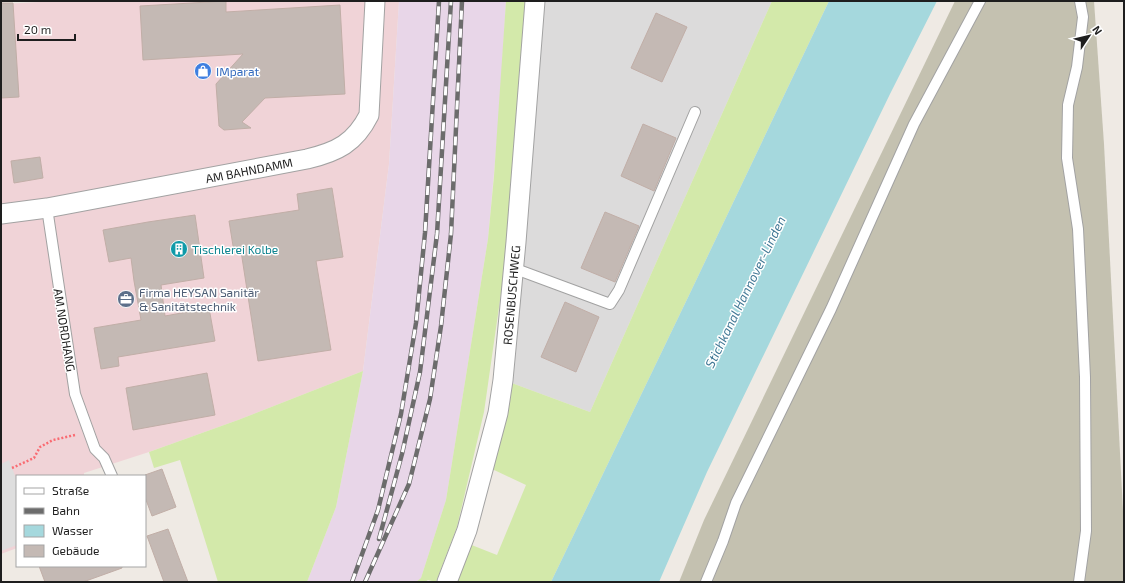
<svg xmlns="http://www.w3.org/2000/svg" width="1125" height="583" font-family="'Exo 2',sans-serif">
	<style>
		.residential { fill: #dcdbdb }
		.commercial { fill: #f0d3d7 }
		.industrial { fill: #e8d6e8 }
		.construction { fill: #c4c1b0 }
		.grass { fill: #d3e9aa }
		.parking { fill: #dedede }
		.water { fill: #a5d8dd }
		.building { fill: #c4b9b4; stroke: #c1aea7 }
		.lines { fill: none; stroke-linecap: round; stroke-linejoin: round }
		.service-casing { stroke: #a2a2a2; stroke-width: 12 }
		.minor-casing { stroke: #a2a2a2; stroke-width: 21 }
		.path { stroke: #f96b72; stroke-width: 2.5; stroke-dasharray: 2 2; stroke-linecap: butt }
		.service { stroke: #fff; stroke-width: 10 }
		.minor { stroke: #fff; stroke-width: 19 }
		.rail-casing { stroke: #6c6c6c; stroke-width: 4.5 }
		.rail { stroke: #fff; stroke-width: 3; stroke-dasharray: 9; stroke-linecap: butt }
		.labels { text-anchor: middle; dominant-baseline: central; stroke-width: 3; stroke-linejoin: round; paint-order: stroke }
		.shop-label { font-size: 12px; fill: #366cbe; stroke: #fff; text-anchor: start }
		.street-label { font-size: 12px; fill: #1e1e1e; stroke: #fff }
		.culture-label { font-size: 12px; fill: #0d838f; stroke: #fff; text-anchor: start }
		.service-label { font-size: 12px; fill: #4e5e75; stroke: #fff; text-anchor: start }
		.water-label { font-size: 13px; font-style: italic; fill: #427996; stroke: #fff }
	</style>
	<rect width="100%" height="100%" fill="#efeae4"/>
	<path class="residential" d="M 535,1 L 772,1 L 590,412 L 509,382 Z"/>
	<path class="commercial" d="M 58,1 L 399,1 L 389,164 L 363,371 L 238,420 L 149,452 L 84,473 L 84,476 L 17,476 L 17,548 L 1,554 L 1,4 Z"/>
	<path class="industrial" d="M 399,1 L 506,1 L 499,117 L 488,239 L 446,500 L 421,578 L 416,582 L 307,582 L 336,507 L 363,371 L 389,164 Z"/>
	<path class="construction" d="M 955,1 L 1094,1 L 1104,144 L 1124,530 L 1124,582 L 679,582 L 704,520 Z"/>
	<g class="grass">
		<path d="M 506,1 L 527,1 L 505,265 L 484,412 L 457,527 L 436,582 L 428,580 L 425,582 L 416,582 L 421,578 L 446,500 L 488,239 L 494,176 Z"/>
		<path d="M 772,1 L 829,1 L 692,289 L 551,582 L 454,582 L 469,544 L 497,555 L 526,485 L 492,469 L 509,382 L 590,412 Z"/>
		<path d="M 363,371 L 336,507 L 307,582 L 218,582 L 180,460 L 154,468 L 149,452 L 238,420 Z"/>
	</g>
	<path class="parking" d="M 9,460 L 17,481 L 17,545 L 1,551 L 1,464 Z"/>
	<path class="water" d="M 829,1 L 937,1 L 890,94 L 707,472 L 659,582 L 551,582 L 692,289 Z"/>
	<g class="building">
		<path d="M 226,1 L 226,12 L 340,5 L 345,94 L 265,98 L 242,122 L 251,128 L 224,130 L 219,126 L 216,84 L 243,54 L 143,60 L 140,6 Z"/>
		<path d="M 1,3 L 13,3 L 19,97 L 1,98 Z"/>
		<path d="M 656,13 L 687,27 L 662,82 L 631,68 Z"/>
		<path d="M 643,124 L 676,138 L 654,191 L 621,176 Z"/>
		<path d="M 40,157 L 43,178 L 14,183 L 11,161 Z"/>
		<path d="M 332,188 L 343,257 L 316,261 L 331,350 L 258,361 L 241,251 L 234,252 L 229,221 L 299,210 L 297,194 Z"/>
		<path d="M 605,212 L 639,226 L 615,282 L 581,268 Z"/>
		<path d="M 195,215 L 204,278 L 161,285 L 165,316 L 209,308 L 215,341 L 118,357 L 119,366 L 101,369 L 94,328 L 141,320 L 134,281 L 131,258 L 109,262 L 103,230 L 148,222 Z"/>
		<path d="M 565,302 L 599,317 L 576,372 L 541,357 Z"/>
		<path d="M 207,373 L 215,415 L 133,430 L 126,388 Z"/>
		<path d="M 162,469 L 176,507 L 152,516 L 145,497 L 145,475 Z"/>
		<path d="M 168,529 L 180,561 L 188,582 L 164,582 L 147,536 Z"/>
		<path d="M 39,566 L 122,566 L 122,568 L 83,582 L 45,582 Z"/>
	</g>
	<g class="lines">
		<g class="service-casing">
			<g id="service">
				<path d="M 47,208 L 75,394 L 95,449 L 104,458 L 112,476"/>
				<path d="M 513,268 L 610,304 L 619,290 L 695,112"/>
				<path d="M 706,582 L 723,541 L 736,503 L 831,309 L 914,124 L 980,1"/>
				<path d="M 1079,582 L 1086,531 L 1085,377 L 1078,229 L 1067,158 L 1068,105 L 1077,67 L 1083,17 L 1080,1"/>
			</g>
		</g>
		<g class="minor-casing">
			<g id="minor">
				<path d="M 1,214 L 47,208 L 307,159 C 337,152 355,143 369,115 L 375,1"/>
				<path d="M 447,582 L 467,530 L 498,413 L 503,380 L 516,242 L 535,1"/>
			</g>
		</g>
		<path class="path" d="M 12,468 L 34,458 L 40,447 L 53,440 L 75,435"/>
		<use href="#service" class="service"/>
		<use href="#minor" class="minor"/>
		<g class="rail-casing">
			<g id="rail">
				<path d="M 379,539 L 402,454 L 420,372 L 437,234 L 451,1"/>
				<path d="M 352,582 L 378,510 L 401,414 L 416,323 L 425,233 L 439,1"/>
				<path d="M 365,582 L 409,484 L 430,399 L 441,326 L 451,234 L 462,1"/>
			</g>
		</g>
		<use href="#rail" class="rail"/>
	</g>
	<defs>
		<g id="shop-disc" transform="scale(0.9)"><circle r="9.5" fill="#3f7fe0" stroke="#fff"/><path d="M-5-2.5h2.3a2.7 3.5 0 0 1 5.4 0H5L5.5 6h-11ZM-1.5-2.5h3a1.5 2.3 0 0 0-3 0Z" fill="#fff"/></g>
		<g id="building-disc" transform="scale(0.9)"><circle r="9.5" fill="#0f9aa8" stroke="#fff"/><path d="M-4-6H4V6H1V3H-1V6H-4ZM-2.5-4.3h1.7v1.8h-1.7ZM.8-4.3h1.7v1.8H.8ZM-2.5-1h1.7V.8h-1.7ZM.8-1h1.7V.8H.8Z" fill="#fff"/></g>
		<g id="office-disc" transform="scale(0.9)"><circle r="9.5" fill="#5c6f8a" stroke="#fff"/><path d="M-6-3h4V-5.5h4V-3h4V5H-6ZM-1-4.5V-3h2v-1.5ZM-6 0V1H6V0Z" fill="#fff"/></g>
	</defs>
	<g fill-rule="evenodd">
		<use href="#shop-disc" x="203" y="71"/>
		<use href="#building-disc" x="179" y="249"/>
		<use href="#office-disc" x="126" y="299"/>
	</g>
	<g class="labels">
		<g class="shop-label">
			<text x="216" y="71">IMparat</text>
		</g>
		<g class="street-label">
			<text transform="translate(249 170) rotate(-11)">AM BAHNDAMM</text>
			<text transform="translate(511 295) rotate(-85)">ROSENBUSCHWEG</text>
			<text transform="translate(65 330) rotate(81)">AM NORDHANG</text>
		</g>
		<g class="culture-label">
			<text x="192" y="249">Tischlerei Kolbe</text>
		</g>
		<g class="service-label">
			<text x="139" y="292">Firma HEYSAN Sanitär<tspan x="139" dy="14">&amp; Sanitätstechnik</tspan></text>
		</g>
		<g class="water-label">
			<text transform="translate(745 292) rotate(-64)">Stichkanal Hannover-Linden</text>
		</g>
	</g>
	<rect width="1125" height="583" fill="none" stroke="#1e1e1e" stroke-width="4"/>
	<rect x="16" y="475" width="130" height="92" fill="#ffffff" stroke="#a5a5a5"/>
	<rect x="24" y="488" width="20" height="6" fill="#ffffff" stroke="#a5a5a5"/>
	<text x="52" y="495" font-size="12" fill="#1e1e1e">Straße</text>
	<rect x="24" y="508" width="20" height="6" fill="#6c6c6c" stroke="#a5a5a5"/>
	<text x="52" y="515" font-size="12" fill="#1e1e1e">Bahn</text>
	<rect x="24" y="525" width="20" height="12" fill="#a5d8dd" stroke="#a5a5a5"/>
	<text x="52" y="535" font-size="12" fill="#1e1e1e">Wasser</text>
	<rect x="24" y="545" width="20" height="12" fill="#c4b9b4" stroke="#a5a5a5"/>
	<text x="52" y="555" font-size="12" fill="#1e1e1e">Gebäude</text>
	<g transform="translate(1089 36) rotate(55)" stroke="#ffffff" stroke-width="3" paint-order="stroke">
	<path d="M0-3L7 15L0 10L-7 15Z" fill="#1e1e1e"/>
	<text y="-6" font-size="11" font-weight="bold" text-anchor="middle" fill="#1e1e1e">N</text>
	</g>
	<path d="M18 34v6h57v-6" fill="none" stroke="#1e1e1e" stroke-width="2"/>
	<text x="24" y="34" font-size="12" fill="#1e1e1e" stroke="#ffffff" stroke-width="3" paint-order="stroke">20 m</text>
</svg>
